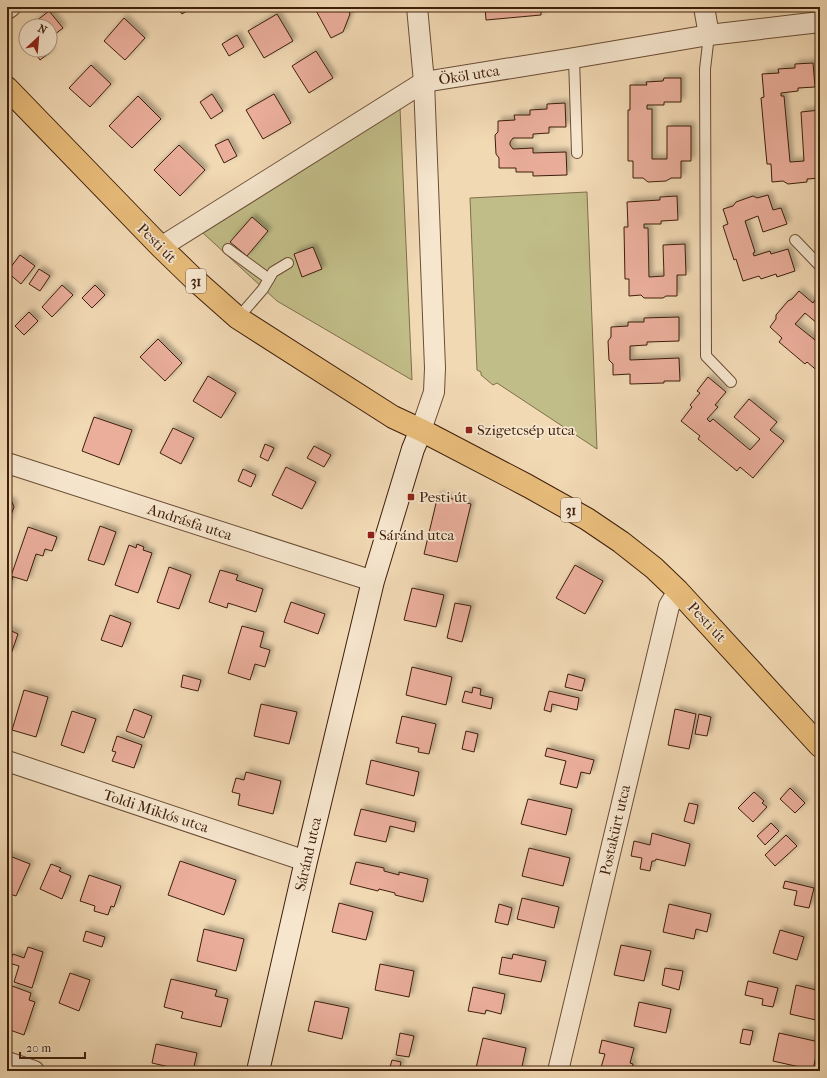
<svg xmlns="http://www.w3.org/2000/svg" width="827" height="1078" font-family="'IM FELL French Canon',serif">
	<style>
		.green { fill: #c1bd88; stroke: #806e4a }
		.building { fill: #eaae9b; stroke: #3e1e0b; filter: url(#shadow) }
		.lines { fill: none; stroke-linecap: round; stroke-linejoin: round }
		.lane-casing { stroke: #6b4d35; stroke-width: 12 }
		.street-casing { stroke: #6b4d35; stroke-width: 22 }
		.secondary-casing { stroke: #3e1e0b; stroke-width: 24 }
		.primary-casing { stroke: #3e1e0b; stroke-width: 24 }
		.lane { stroke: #f6e6ce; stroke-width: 10 }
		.street { stroke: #f6e6ce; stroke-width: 20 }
		.secondary { stroke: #f6e6ce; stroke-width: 22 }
		.primary { stroke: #e8bc7a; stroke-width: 22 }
		.poi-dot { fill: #8f2418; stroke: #f6e6ce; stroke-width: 1.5 }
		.labels { text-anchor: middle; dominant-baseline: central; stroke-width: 3.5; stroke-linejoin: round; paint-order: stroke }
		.shield { fill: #f6e6ce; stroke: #755a46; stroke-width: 1 }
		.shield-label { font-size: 14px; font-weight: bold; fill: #3e1e0b }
		.street-label { font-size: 15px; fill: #3e1e0b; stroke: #f6e6ce }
		.poi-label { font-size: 15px; fill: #3e1e0b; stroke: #f6e6ce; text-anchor: start }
	</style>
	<defs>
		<filter id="shadow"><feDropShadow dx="3.5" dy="-3.5" stdDeviation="2" flood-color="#0004"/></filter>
	</defs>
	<rect width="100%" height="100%" fill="#f1d9b4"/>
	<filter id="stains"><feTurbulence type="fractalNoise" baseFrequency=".005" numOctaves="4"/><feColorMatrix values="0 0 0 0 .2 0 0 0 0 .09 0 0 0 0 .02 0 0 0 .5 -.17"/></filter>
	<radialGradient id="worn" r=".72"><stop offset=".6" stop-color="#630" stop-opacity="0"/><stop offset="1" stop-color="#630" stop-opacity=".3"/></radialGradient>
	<g class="green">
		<path d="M 400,108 L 412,380 L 277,301 L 203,233 Z"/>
		<path d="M 587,192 L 597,449 L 497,383 L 493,385 L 481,375 L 481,372 L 477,370 L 470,198 Z"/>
	</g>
	<g class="building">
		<path d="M 177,7 L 193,7 L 182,14 Z"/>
		<path d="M 314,7 L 347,7 L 350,14 L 343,32 L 331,38 Z"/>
		<path d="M 485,7 L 541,7 L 541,15 L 486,20 Z"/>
		<path d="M 597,7 L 621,7 L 598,10 Z"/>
		<path d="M 49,11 L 63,28 L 50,38 L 50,26 L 30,26 Z"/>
		<path d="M 277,14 L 293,41 L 264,58 L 248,31 Z"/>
		<path d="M 124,18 L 145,38 L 125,60 L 104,41 Z"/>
		<path d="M 26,29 L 26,41 L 20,34 Z"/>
		<path d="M 237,35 L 244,47 L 229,56 L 222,44 Z"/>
		<path d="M 33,50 L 50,50 L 51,52 L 40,60 Z"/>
		<path d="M 316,51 L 333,78 L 309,93 L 292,66 Z"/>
		<path d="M 813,63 L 815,87 L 798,88 L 798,91 L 781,93 L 781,96 L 784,96 L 790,162 L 804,161 L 801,112 L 820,110 L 820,161 L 818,161 L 820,178 L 807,179 L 807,182 L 788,184 L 783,181 L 772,182 L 771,164 L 767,164 L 761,98 L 764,97 L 762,74 L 779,73 L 778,69 L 795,68 L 795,64 Z"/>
		<path d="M 91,65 L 111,84 L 90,107 L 69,88 Z"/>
		<path d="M 664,78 L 681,78 L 681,102 L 664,102 L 664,105 L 647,105 L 647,109 L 652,109 L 652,159 L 667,159 L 667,126 L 691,126 L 691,161 L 681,161 L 681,178 L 671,178 L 666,181 L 648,182 L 643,178 L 633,178 L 633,161 L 628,161 L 628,110 L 630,110 L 630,85 L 647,85 L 646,82 L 663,81 Z"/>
		<path d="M 212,94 L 223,111 L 211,119 L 200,102 Z"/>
		<path d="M 274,94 L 291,123 L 263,139 L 246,110 Z"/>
		<path d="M 138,96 L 161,119 L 132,148 L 109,126 Z"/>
		<path d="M 565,103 L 566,127 L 549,127 L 549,133 L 533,134 L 533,138 L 513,138 L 510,142 L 510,145 L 513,149 L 533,148 L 533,153 L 566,152 L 567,175 L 533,176 L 533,172 L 516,172 L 516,168 L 499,168 L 499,158 L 496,154 L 495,135 L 498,132 L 498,121 L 515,120 L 514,115 L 530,115 L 530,110 L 547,109 L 547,104 Z"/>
		<path d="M 228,139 L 237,156 L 224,163 L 215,145 Z"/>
		<path d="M 179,145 L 205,170 L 180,196 L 154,170 Z"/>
		<path d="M 768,195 L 773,210 L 781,208 L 787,224 L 763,232 L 758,216 L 745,221 L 755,252 L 753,253 L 754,256 L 770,251 L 771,254 L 788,249 L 795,271 L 777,277 L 776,274 L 761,279 L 759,276 L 743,281 L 736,259 L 734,260 L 723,226 L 728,224 L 723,209 L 733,206 L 736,202 L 753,196 L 757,198 Z"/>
		<path d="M 677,196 L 678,220 L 661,221 L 661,224 L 644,224 L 644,228 L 648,228 L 649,277 L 664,276 L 663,245 L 685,244 L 686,275 L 677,275 L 677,296 L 666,296 L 663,298 L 644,298 L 641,295 L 629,296 L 629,279 L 625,279 L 624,227 L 628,227 L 627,202 L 660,200 L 660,197 Z"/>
		<path d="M 252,217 L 268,231 L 247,256 L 230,242 Z"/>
		<path d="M 313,247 L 322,269 L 302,277 L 294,254 Z"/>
		<path d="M 20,255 L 35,266 L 21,284 L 7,272 Z"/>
		<path d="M 39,269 L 50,276 L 40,291 L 29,284 Z"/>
		<path d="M 62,285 L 73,295 L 52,317 L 42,307 Z"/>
		<path d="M 95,285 L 105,295 L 92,308 L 82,298 Z"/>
		<path d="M 799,291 L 813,303 L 818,296 L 820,297 L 820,321 L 818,324 L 805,313 L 795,324 L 820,344 L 818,348 L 820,350 L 820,373 L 807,362 L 805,364 L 779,342 L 782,338 L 770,327 L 776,319 L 776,315 L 788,301 L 792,299 Z"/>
		<path d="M 29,312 L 38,321 L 24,335 L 15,326 Z"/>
		<path d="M 679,317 L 679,341 L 647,342 L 647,345 L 630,346 L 630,360 L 679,358 L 680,381 L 664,381 L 664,383 L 630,384 L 630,374 L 613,375 L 613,364 L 609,360 L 608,341 L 611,337 L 611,327 L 628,326 L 628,322 L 644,322 L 644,318 Z"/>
		<path d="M 158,339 L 182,363 L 165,381 L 140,357 Z"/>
		<path d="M 208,376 L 236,393 L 221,418 L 193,401 Z"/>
		<path d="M 708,377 L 726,392 L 715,405 L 718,407 L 707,419 L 710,422 L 713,419 L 750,450 L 760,439 L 734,417 L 749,399 L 777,422 L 770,430 L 784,441 L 753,478 L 740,467 L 737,471 L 698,439 L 700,436 L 681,421 L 692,407 L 690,405 L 700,393 L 697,391 Z"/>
		<path d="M 94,417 L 132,430 L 119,465 L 82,451 Z"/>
		<path d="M 173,428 L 194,438 L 181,464 L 160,453 Z"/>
		<path d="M 265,444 L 274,448 L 268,461 L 260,457 Z"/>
		<path d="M 314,446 L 331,455 L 324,467 L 307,458 Z"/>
		<path d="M 286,467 L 316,482 L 302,509 L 272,495 Z"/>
		<path d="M 243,469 L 256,475 L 251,487 L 238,481 Z"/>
		<path d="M 438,495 L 471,504 L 457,562 L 424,554 Z"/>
		<path d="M 7,500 L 12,502 L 14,507 L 7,525 Z"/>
		<path d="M 100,526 L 116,532 L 104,565 L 88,560 Z"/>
		<path d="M 28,527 L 57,537 L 52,551 L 45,549 L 43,556 L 36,554 L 27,581 L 11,576 Z"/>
		<path d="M 137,544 L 144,547 L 143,550 L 152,553 L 138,593 L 115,585 L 129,545 L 136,548 Z"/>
		<path d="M 575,565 L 603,581 L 585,614 L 556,598 Z"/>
		<path d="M 169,567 L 191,575 L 179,609 L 157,602 Z"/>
		<path d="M 220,570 L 238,575 L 236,580 L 263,589 L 256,612 L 228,603 L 227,608 L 209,602 Z"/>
		<path d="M 7,575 L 13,577 L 7,593 Z"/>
		<path d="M 412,588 L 444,595 L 436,627 L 404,620 Z"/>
		<path d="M 291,602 L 325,614 L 318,634 L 284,622 Z"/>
		<path d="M 455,603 L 471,606 L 462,642 L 447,638 Z"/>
		<path d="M 110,615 L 131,623 L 122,647 L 101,640 Z"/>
		<path d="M 242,626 L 264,632 L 260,647 L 270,650 L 265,667 L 255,664 L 250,680 L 228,673 Z"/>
		<path d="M 7,629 L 18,634 L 11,654 L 7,652 Z"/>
		<path d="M 412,667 L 452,677 L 446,705 L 406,695 Z"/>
		<path d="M 568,674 L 585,679 L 582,691 L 565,687 Z"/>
		<path d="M 183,675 L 201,680 L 198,691 L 181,687 Z"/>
		<path d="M 473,687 L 481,689 L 480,695 L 493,698 L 491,709 L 462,702 L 465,691 L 472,693 Z"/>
		<path d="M 24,690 L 48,697 L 36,737 L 12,730 Z"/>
		<path d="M 549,691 L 579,698 L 577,710 L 552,704 L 551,712 L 544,710 Z"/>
		<path d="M 261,704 L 297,712 L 289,744 L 254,736 Z"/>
		<path d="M 134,709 L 152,716 L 144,738 L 126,731 Z"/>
		<path d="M 675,709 L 696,714 L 689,749 L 668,745 Z"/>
		<path d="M 72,711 L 96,719 L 84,753 L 61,745 Z"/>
		<path d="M 699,714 L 711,717 L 707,736 L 695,734 Z"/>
		<path d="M 402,716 L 436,724 L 429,754 L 418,752 L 419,748 L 396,743 Z"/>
		<path d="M 466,731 L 478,734 L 474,752 L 462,749 Z"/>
		<path d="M 117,736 L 142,745 L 134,768 L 112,761 L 116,752 L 112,751 Z"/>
		<path d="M 547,748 L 594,760 L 590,774 L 581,772 L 577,788 L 560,784 L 566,761 L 545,756 Z"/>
		<path d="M 371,760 L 419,772 L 414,796 L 366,784 Z"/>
		<path d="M 246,772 L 281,781 L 273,814 L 238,805 L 240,794 L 232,792 L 236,778 L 244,780 Z"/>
		<path d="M 790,788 L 805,803 L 795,813 L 780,799 Z"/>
		<path d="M 754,792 L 764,801 L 762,803 L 767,807 L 753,822 L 738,808 Z"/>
		<path d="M 528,799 L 572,809 L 566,835 L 521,824 Z"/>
		<path d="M 689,803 L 698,805 L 694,824 L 684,821 Z"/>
		<path d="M 361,809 L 416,822 L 414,832 L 390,826 L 386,842 L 354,835 Z"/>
		<path d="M 771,823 L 779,831 L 765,845 L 757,836 Z"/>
		<path d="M 652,833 L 690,844 L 685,866 L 656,859 L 655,861 L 652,861 L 650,871 L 640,869 L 642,858 L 631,856 L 634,841 L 650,845 Z"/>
		<path d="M 786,835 L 797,846 L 775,866 L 765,855 Z"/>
		<path d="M 529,848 L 570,858 L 563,886 L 522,876 Z"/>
		<path d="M 7,855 L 30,864 L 16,896 L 7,893 Z"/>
		<path d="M 180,861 L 236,880 L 224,915 L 168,895 Z"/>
		<path d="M 356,862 L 384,868 L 384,871 L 399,875 L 399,872 L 428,879 L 423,902 L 395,895 L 395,893 L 379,889 L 378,891 L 350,884 Z"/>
		<path d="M 51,864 L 61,868 L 59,871 L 71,876 L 62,899 L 40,889 Z"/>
		<path d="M 89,875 L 121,886 L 114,907 L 111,906 L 108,915 L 94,911 L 95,906 L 80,901 Z"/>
		<path d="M 785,881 L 814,888 L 809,908 L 794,905 L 797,891 L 783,888 Z"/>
		<path d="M 522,898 L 559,907 L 554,928 L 517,919 Z"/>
		<path d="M 339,903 L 373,912 L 366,940 L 332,932 Z"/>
		<path d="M 499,904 L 512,908 L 508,925 L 495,922 Z"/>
		<path d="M 669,904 L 711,914 L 707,932 L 696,929 L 694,939 L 663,932 Z"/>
		<path d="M 204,929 L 244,939 L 236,971 L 197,961 Z"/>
		<path d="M 780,930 L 804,937 L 797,960 L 773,953 Z"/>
		<path d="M 86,931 L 105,937 L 102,947 L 83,941 Z"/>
		<path d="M 621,945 L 651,951 L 644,981 L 614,975 Z"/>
		<path d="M 28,947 L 43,952 L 32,988 L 14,982 L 19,966 L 9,963 L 13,954 L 24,958 Z"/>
		<path d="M 513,954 L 546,961 L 541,982 L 499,974 L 502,957 L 512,959 Z"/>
		<path d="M 380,964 L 414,971 L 409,997 L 375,990 Z"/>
		<path d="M 665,968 L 683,971 L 679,990 L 662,985 Z"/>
		<path d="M 70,973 L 90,980 L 79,1011 L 59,1003 Z"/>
		<path d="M 171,979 L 217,990 L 215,996 L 228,999 L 221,1027 L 181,1018 L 183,1012 L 164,1007 Z"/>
		<path d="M 748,981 L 778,988 L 773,1007 L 762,1005 L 763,999 L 745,995 Z"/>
		<path d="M 796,985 L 820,991 L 820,1021 L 790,1014 Z"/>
		<path d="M 12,986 L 31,993 L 29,1000 L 35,1002 L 24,1035 L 7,1029 L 7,993 L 9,994 Z"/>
		<path d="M 473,987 L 505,994 L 501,1014 L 486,1010 L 485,1014 L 468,1011 Z"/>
		<path d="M 315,1001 L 349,1008 L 342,1039 L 308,1031 Z"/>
		<path d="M 639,1002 L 671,1009 L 666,1033 L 634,1026 Z"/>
		<path d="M 743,1029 L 753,1031 L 750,1045 L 740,1043 Z"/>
		<path d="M 400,1033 L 414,1036 L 409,1057 L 396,1055 Z"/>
		<path d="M 779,1033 L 819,1042 L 813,1070 L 773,1061 Z"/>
		<path d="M 483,1038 L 526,1048 L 521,1071 L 489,1071 L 476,1068 Z"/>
		<path d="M 602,1040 L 634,1048 L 630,1063 L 633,1064 L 632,1071 L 600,1071 L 605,1054 L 599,1053 Z"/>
		<path d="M 156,1044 L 197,1053 L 193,1071 L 187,1071 L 152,1063 Z"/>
		<path d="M 392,1060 L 401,1062 L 399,1071 L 389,1071 Z"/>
	</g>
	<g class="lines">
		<g class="lane-casing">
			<g id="lane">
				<path d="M 709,35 L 705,69 L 706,356 L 731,382"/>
				<path d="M 574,58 L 577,153"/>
				<path d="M 795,240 L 820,266"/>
				<path d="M 228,249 L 269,279"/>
				<path d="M 238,318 L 263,289 L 273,272 L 288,263"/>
			</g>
		</g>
		<g class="street-casing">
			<g id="street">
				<path d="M 417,7 L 424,82 L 435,368 L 434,392 L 421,430"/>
				<path d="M 704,7 L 709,35"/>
				<path d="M 7,9 L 10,7"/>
				<path d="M 161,247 L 424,82 L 574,58 L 709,35 L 820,22"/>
				<path d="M 7,463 L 373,581"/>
				<path d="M 7,761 L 306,861"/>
				<path d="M 7,1062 L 34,1071"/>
				<path d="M 558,1071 L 669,606 L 678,591"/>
			</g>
		</g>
		<g class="secondary-casing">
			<path id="secondary" d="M 258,1071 L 306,861 L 373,581 L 413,449 L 421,430"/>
		</g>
		<g class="primary-casing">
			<path id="primary" d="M 7,88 L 161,247 L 194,279 L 238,318 L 393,417 L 421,430 L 528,486 L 587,519 L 621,542 L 654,568 L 678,591 L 820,746"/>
		</g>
		<use href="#lane" class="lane"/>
		<use href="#street" class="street"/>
		<use href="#secondary" class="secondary"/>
		<use href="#primary" class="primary"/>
	</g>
	<g class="poi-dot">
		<rect x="465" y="426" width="8" height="8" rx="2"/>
		<rect x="407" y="493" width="8" height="8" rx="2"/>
		<rect x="367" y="531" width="8" height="8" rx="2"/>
	</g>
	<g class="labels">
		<g class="shield">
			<rect x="186" y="269" width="20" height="24" rx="3"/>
			<rect x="561" y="498" width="20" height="24" rx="3"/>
		</g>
		<g class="shield-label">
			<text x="196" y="281">31</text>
			<text x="571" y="510">31</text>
		</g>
		<g class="street-label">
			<text transform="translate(469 75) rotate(-9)">Ököl utca</text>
			<text transform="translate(157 243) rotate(45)">Pesti út</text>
			<text transform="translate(190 522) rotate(18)">Andrásfa utca</text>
			<text transform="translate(707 622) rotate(47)">Pesti út</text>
			<text transform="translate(156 811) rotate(18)">Toldi Miklós utca</text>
			<text transform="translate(615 830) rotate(-77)">Postakürt utca</text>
			<text transform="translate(308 854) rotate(-77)">Sáránd utca</text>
		</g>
		<g class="poi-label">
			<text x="477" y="430">Szigetcsép utca</text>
			<text x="419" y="497">Pesti út</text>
			<text x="379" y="535">Sáránd utca</text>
		</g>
	</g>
	<rect width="827" height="1078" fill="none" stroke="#f1d9b4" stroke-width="24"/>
	<rect x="8" y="8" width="811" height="1062" fill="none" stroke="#3e1e0b" stroke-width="2"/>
	<rect x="12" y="12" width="803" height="1054" fill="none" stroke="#3e1e0b"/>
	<g transform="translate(38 38) rotate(26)"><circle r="19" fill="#f6e6ce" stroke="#ac9680"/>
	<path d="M0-3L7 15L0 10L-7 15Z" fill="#8f2418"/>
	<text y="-6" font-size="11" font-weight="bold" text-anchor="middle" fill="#3e1e0b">N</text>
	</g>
	<path d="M20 1052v6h65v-6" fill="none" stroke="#3e1e0b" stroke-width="2"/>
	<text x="26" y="1052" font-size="12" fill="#3e1e0b" stroke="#f6e6ce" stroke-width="3" paint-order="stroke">20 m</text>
	<rect width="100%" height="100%" filter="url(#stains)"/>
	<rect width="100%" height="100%" fill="url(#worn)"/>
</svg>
